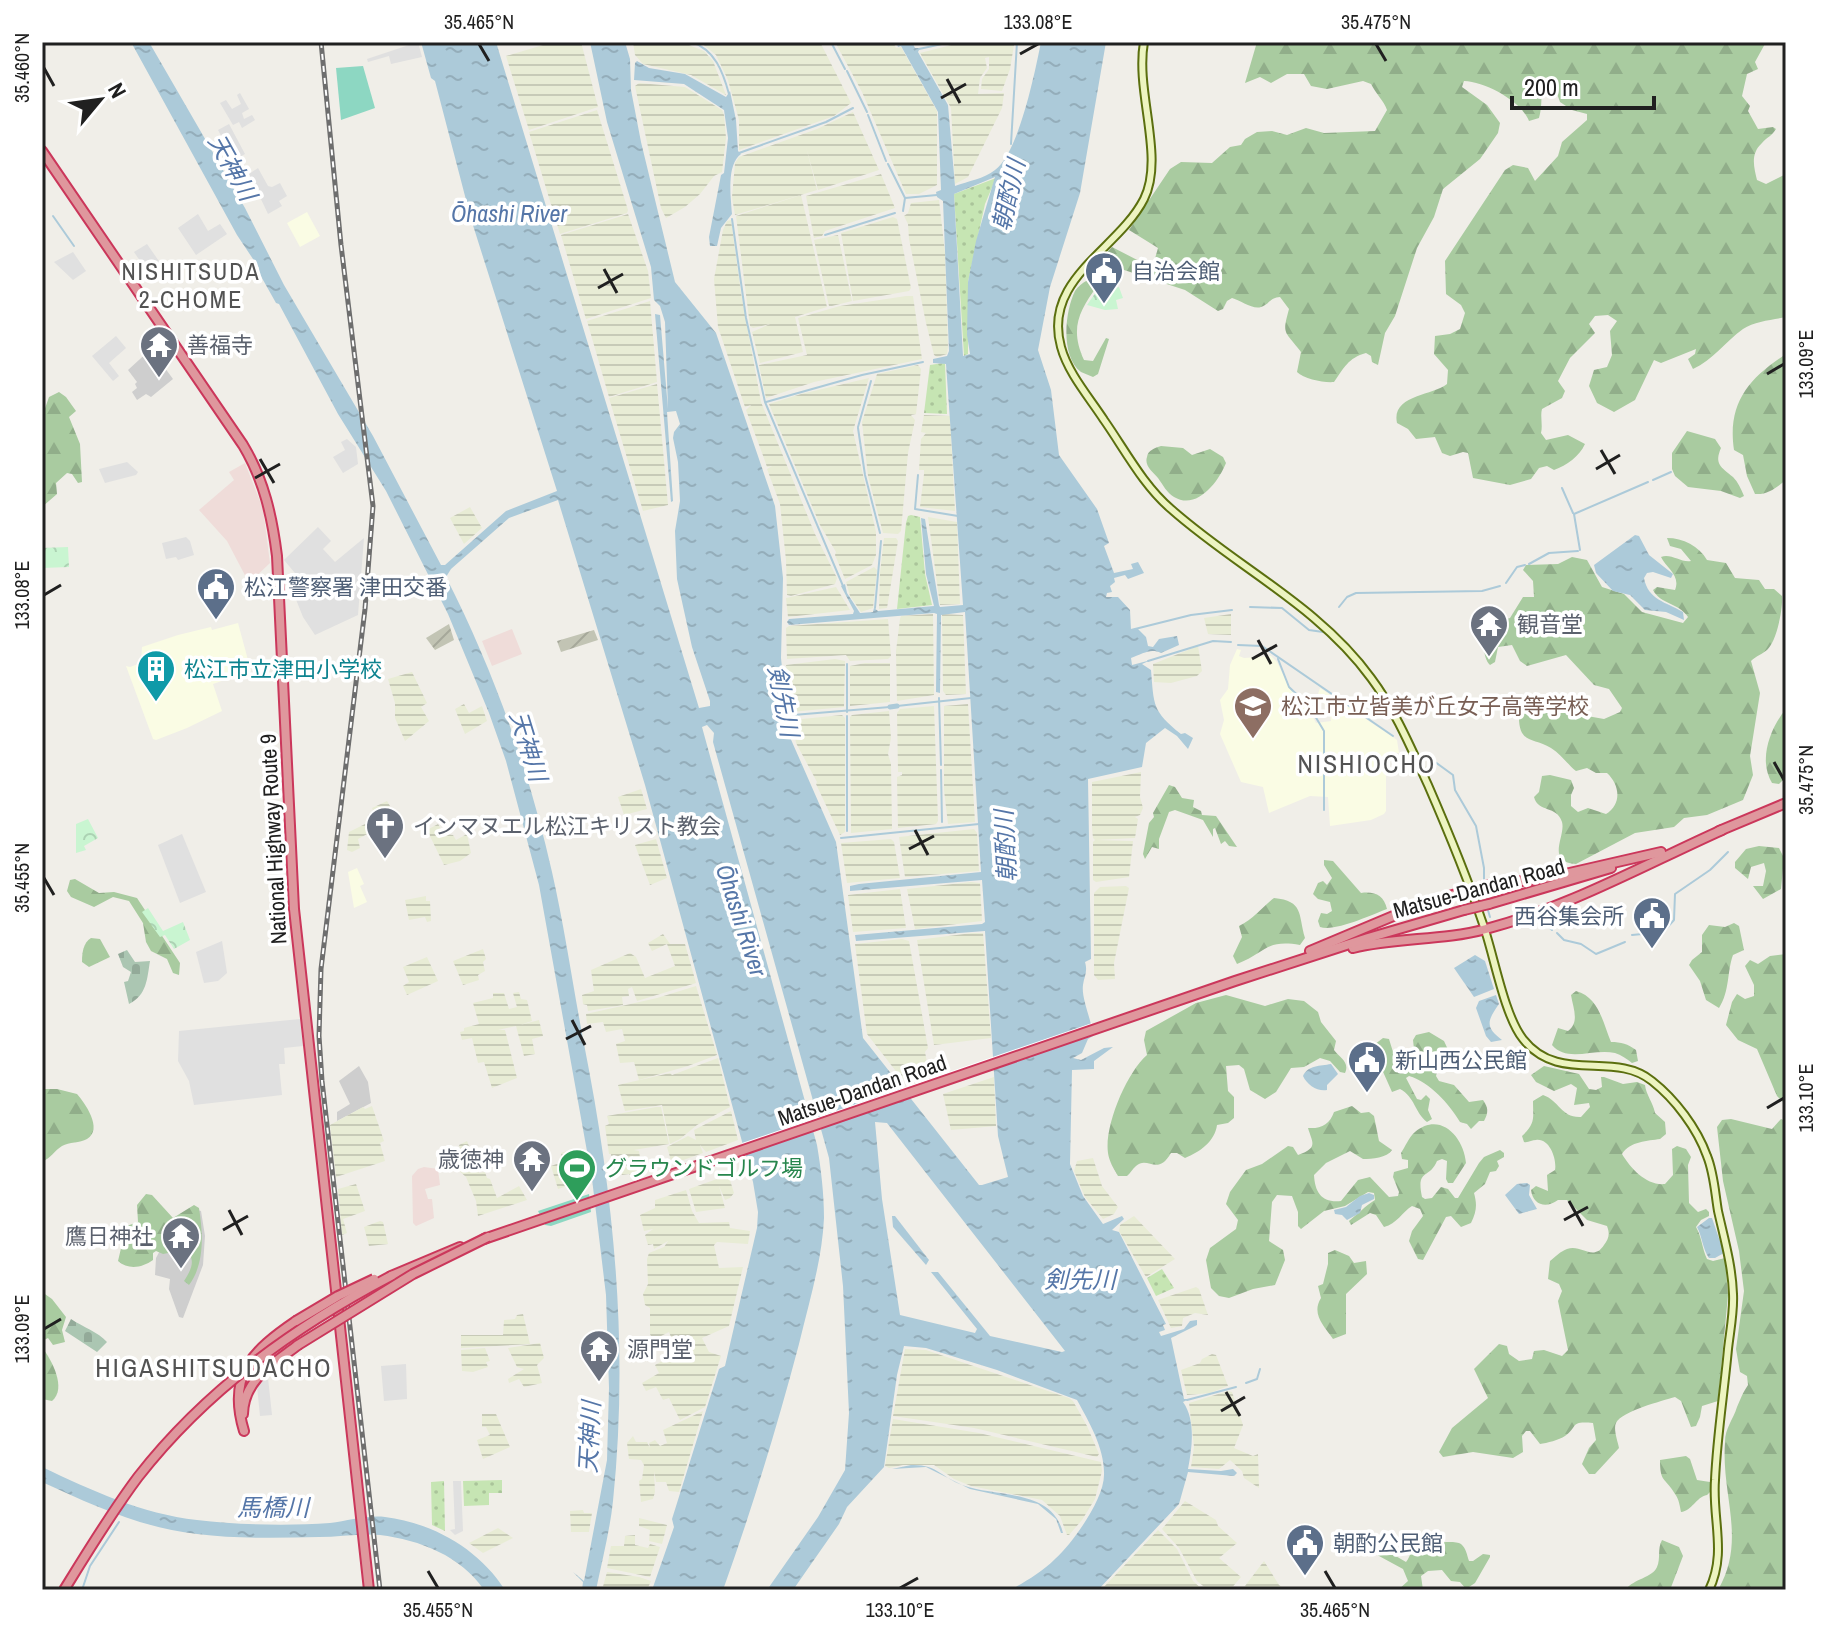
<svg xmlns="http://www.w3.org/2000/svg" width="1828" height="1632" font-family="'Archivo Narrow','Noto Sans JP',sans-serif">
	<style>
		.commercial { fill: #efdcd9 }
		.education { fill: #fafce4 }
		.religious { fill: #cecece }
		.construction { fill: url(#construction-furrows) }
		.farmland { fill: url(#farmland-rules) }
		.grass { fill: url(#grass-dots) }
		.forest { fill: url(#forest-firs) }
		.cemetery { fill: url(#cemetery-stones) }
		.park { fill: url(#park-crowns) }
		.pitch { fill: #8dd7c2 }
		.parking { fill: #e0e0e0 }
		.water { fill: url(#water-ripples); fill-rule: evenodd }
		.pier { fill: #fff }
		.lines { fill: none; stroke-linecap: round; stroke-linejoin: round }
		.stream { stroke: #accad9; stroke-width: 2 }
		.canal { stroke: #accad9; stroke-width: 5 }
		.secondary-casing { stroke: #5b6f0f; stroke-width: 10 }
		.highway-casing { stroke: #cb375b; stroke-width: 12 }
		.secondary { stroke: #edf4c1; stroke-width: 6 }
		.highway { stroke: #df979d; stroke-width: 8 }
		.rail-casing { stroke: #6e6e6e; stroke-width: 5 }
		.rail { stroke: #fff; stroke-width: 2; stroke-dasharray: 6; stroke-linecap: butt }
		.highway-bridge-casing { stroke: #cb375b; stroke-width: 12; stroke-linecap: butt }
		.highway-bridge { stroke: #df979d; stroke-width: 8 }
		.ticks { fill: none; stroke: #202020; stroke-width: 3 }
		.labels { text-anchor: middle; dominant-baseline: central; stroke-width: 7; stroke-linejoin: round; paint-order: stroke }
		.service-label { font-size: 22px; fill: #4e5e75; stroke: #fff; text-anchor: start }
		.worship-label { font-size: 22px; fill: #5b616d; stroke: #fff; text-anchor: start }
		.culture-label { font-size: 22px; fill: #0d838f; stroke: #fff; text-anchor: start }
		.education-label { font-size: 22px; fill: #785e54; stroke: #fff; text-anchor: start }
		.street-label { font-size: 22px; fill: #202020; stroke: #fff }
		.leisure-label { font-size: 22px; fill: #27864d; stroke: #fff; text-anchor: start }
		.water-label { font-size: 24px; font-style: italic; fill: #5576a8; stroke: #fff }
		.neighbourhood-label { font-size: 24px; letter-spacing: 2px; fill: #535353; stroke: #fff }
		.quarter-label { font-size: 26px; letter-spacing: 2px; fill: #535353; stroke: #fff }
		.neatline { fill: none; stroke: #202020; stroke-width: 3 }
		.ticks-label { font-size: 20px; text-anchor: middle; fill: #202020 }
	</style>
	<defs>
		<pattern id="construction-furrows" width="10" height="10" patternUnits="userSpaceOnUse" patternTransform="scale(2)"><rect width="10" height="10" fill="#c2c4b4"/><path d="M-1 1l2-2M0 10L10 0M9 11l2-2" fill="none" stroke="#a6a89a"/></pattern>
		<pattern id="farmland-rules" width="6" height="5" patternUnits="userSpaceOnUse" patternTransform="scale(2)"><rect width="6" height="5" fill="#e8ecd5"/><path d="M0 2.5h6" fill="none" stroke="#c7cab7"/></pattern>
		<pattern id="grass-dots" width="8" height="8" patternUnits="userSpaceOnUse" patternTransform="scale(2)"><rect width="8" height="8" fill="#c6e5b3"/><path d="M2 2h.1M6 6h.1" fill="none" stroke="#aac49a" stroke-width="1.8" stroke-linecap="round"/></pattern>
		<pattern id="forest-firs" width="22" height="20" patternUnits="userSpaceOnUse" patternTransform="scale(2)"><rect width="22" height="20" fill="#a9cba0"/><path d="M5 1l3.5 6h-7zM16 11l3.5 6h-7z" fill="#91ae8a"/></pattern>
		<pattern id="cemetery-stones" width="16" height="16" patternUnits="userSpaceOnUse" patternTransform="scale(2)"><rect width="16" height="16" fill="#abc6b2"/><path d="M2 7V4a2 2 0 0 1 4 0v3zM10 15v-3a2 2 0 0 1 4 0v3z" fill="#93aa99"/></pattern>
		<pattern id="park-crowns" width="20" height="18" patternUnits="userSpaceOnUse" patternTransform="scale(2)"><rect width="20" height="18" fill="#c9f5d1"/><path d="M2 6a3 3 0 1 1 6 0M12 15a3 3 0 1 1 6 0" fill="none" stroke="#acd2b3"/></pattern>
		<pattern id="water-ripples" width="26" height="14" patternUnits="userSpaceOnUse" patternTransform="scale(2)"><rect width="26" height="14" fill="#accad9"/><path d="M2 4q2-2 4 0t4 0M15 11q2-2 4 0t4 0" fill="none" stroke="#94adba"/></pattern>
	</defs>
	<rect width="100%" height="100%" fill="#f0eee8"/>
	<g class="commercial">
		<path d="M 245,463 L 263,509 L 270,563 L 249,583 L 227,541 L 199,510 L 234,480 L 229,472 Z"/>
		<path d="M 512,629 L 522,654 L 492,666 L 482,641 Z"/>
		<path d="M 424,1167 L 438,1169 L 440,1185 L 425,1189 L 428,1199 L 432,1199 L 434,1218 L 416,1226 L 413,1223 L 412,1176 L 418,1169 Z"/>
	</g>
	<g class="education">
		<path d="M 307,212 L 320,236 L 300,247 L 287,223 Z"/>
		<path d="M 238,623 L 251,671 L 213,684 L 222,711 L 187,728 L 156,740 L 153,739 L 126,666 L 130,667 L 141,663 L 142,647 L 178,635 L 211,627 L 212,630 Z"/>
		<path d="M 1237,649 L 1241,650 L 1239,656 L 1244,658 L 1271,656 L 1277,662 L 1289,687 L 1308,707 L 1316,723 L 1331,721 L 1330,713 L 1318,694 L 1320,688 L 1397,740 L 1399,753 L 1386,753 L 1386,811 L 1384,814 L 1371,820 L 1330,826 L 1328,797 L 1310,796 L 1269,813 L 1263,787 L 1241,782 L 1220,734 L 1224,720 L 1220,700 L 1228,689 L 1230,665 Z"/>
		<path d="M 357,868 L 364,884 L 360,886 L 367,902 L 354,908 L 348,872 Z"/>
	</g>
	<g class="religious">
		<path d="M 151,349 L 173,379 L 151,397 L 146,394 L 137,400 L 132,392 L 137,388 L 135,384 L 137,382 L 128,370 Z"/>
		<path d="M 359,1066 L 368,1082 L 371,1103 L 337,1121 L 337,1112 L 350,1104 L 339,1081 Z"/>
		<path d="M 194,1209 L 201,1211 L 205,1236 L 203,1265 L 183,1318 L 179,1317 L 169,1289 L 170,1279 L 155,1275 L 156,1258 L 173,1226 Z"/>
	</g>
	<g class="construction">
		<path d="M 449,624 L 454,640 L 435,650 L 426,638 Z"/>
		<path d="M 594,630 L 598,640 L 561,652 L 557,641 Z"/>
	</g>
	<g class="farmland">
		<path d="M 553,42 L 581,42 L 598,107 L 529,130 L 506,56 Z"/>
		<path d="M 633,42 L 690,42 L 689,45 L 704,51 L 713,61 L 726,95 L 691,75 L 643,64 L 635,55 Z"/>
		<path d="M 700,42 L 820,42 L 851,103 L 834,116 L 739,150 L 739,120 L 728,80 L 716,55 Z"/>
		<path d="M 835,42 L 893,42 L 896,48 L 901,47 L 937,111 L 937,185 L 919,194 L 906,194 L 862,92 Z"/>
		<path d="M 963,42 L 1012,42 L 1014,45 L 1010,69 L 1002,91 L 981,89 L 982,79 L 989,69 L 989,57 L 985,58 L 987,68 L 980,78 L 978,94 L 1004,93 L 1002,108 L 968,177 L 955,184 L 951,108 L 920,53 Z"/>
		<path d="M 639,83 L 685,87 L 722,110 L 724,115 L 726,138 L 722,172 L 714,176 L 700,194 L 685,207 L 666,218 L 661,208 L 635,86 Z"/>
		<path d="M 597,110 L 628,210 L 627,213 L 560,234 L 529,132 Z"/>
		<path d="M 853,112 L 879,170 L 818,190 L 806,147 L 817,190 L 735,215 L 732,197 L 735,163 L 739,157 L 817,129 Z"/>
		<path d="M 881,174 L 895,208 L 825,231 L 822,236 L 814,238 L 806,196 Z"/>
		<path d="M 801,195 L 827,307 L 795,317 L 803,352 L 760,363 L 752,332 L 770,324 L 753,328 L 750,326 L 736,216 Z"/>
		<path d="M 939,200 L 945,253 L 948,347 L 947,354 L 937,357 L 934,355 L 926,323 L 909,239 L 908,224 L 904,216 L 908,213 L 911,203 Z"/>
		<path d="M 628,214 L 648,271 L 651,298 L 586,319 L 561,235 Z"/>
		<path d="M 893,217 L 897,219 L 911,288 L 909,291 L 853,301 L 841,233 Z"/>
		<path d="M 731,220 L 741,293 L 761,402 L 815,534 L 837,578 L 835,584 L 791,596 L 787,595 L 786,560 L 780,504 L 767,469 L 772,466 L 767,467 L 765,461 L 746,410 L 751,405 L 745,407 L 718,327 L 714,279 L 723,230 L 727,221 Z"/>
		<path d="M 838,235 L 852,301 L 832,306 L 829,306 L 814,240 Z"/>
		<path d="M 906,296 L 913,296 L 922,359 L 814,382 L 766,398 L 759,365 L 807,355 L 798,318 L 840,306 Z"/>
		<path d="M 650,301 L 657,382 L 609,397 L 587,321 Z"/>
		<path d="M 918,365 L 921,369 L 916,414 L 911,415 L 915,420 L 908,453 L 901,531 L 898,534 L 883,533 L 868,476 L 862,422 L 877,374 Z"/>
		<path d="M 869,378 L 853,431 L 876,532 L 876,555 L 872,565 L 845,579 L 835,555 L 836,552 L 820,525 L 769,404 L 801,394 Z"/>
		<path d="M 657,384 L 668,505 L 643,511 L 609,398 Z"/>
		<path d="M 924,415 L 950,416 L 955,511 L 920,507 L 924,474 L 924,470 L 919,470 L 921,439 L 926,433 L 921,432 Z"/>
		<path d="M 470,507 L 482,528 L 464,544 L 450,518 Z"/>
		<path d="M 928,517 L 957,522 L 960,604 L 940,605 Z"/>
		<path d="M 884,538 L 896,538 L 898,541 L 887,608 L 879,609 L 880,573 Z"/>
		<path d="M 874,567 L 877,570 L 873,608 L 861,612 L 850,596 L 846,582 Z"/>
		<path d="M 836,587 L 850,610 L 788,617 L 786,598 Z"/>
		<path d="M 933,614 L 934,695 L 897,701 L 896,651 L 900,619 L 901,616 Z"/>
		<path d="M 942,614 L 963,615 L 966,694 L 946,695 L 943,691 Z"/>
		<path d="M 1231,614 L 1231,635 L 1208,634 L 1204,618 Z"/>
		<path d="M 888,619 L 891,656 L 888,659 L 850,661 L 846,655 L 787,659 L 786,628 L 789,626 Z"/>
		<path d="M 1198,646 L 1202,671 L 1197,676 L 1171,683 L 1154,682 L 1153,664 Z"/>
		<path d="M 835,659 L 845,661 L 844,707 L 791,712 L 786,665 Z"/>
		<path d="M 865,663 L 890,663 L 890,702 L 850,706 L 850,666 Z"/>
		<path d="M 412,672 L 427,703 L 421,707 L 429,721 L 405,741 L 395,718 L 395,703 L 388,679 Z"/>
		<path d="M 464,704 L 469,713 L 482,706 L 487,721 L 465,734 L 455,709 Z"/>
		<path d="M 968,704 L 975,822 L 948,824 L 944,790 L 944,706 Z"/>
		<path d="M 934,706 L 938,821 L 936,824 L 898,828 L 897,777 L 902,775 L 902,772 L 898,772 L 897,713 L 900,709 Z"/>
		<path d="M 889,711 L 891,738 L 888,754 L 891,764 L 892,829 L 851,833 L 850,717 L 852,715 Z"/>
		<path d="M 842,715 L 845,718 L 845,832 L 840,835 L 816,784 L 817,782 L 796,743 L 792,720 Z"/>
		<path d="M 1141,772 L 1140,797 L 1143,808 L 1140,815 L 1135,817 L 1138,819 L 1135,838 L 1096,840 L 1133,841 L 1129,877 L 1096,882 L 1093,880 L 1093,842 L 1095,840 L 1093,838 L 1092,828 L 1092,782 Z"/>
		<path d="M 641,789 L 647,809 L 624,815 L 618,797 Z"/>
		<path d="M 387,801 L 390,806 L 383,810 L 387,819 L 378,824 L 380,832 L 378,833 L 375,828 L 371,829 L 371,832 L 358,839 L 360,848 L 352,852 L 347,850 L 349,832 L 371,821 L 368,815 L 374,813 L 372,808 Z"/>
		<path d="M 438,824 L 444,834 L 453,835 L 456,840 L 467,834 L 471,853 L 460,861 L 444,865 L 427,830 Z"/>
		<path d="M 974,829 L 977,833 L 979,871 L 905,877 L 899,837 Z"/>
		<path d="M 656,839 L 667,878 L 650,885 L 635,845 Z"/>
		<path d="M 891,839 L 894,842 L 900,878 L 847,883 L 841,843 Z"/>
		<path d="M 971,882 L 980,883 L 982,921 L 915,929 L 907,889 Z"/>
		<path d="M 1126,886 L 1129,888 L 1114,963 L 1115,979 L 1098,980 L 1094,975 L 1094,893 L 1100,887 Z"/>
		<path d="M 900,889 L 906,928 L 853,932 L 848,895 Z"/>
		<path d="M 426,896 L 426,901 L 430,901 L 431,921 L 427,922 L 425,917 L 409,920 L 405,900 Z"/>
		<path d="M 972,933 L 983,933 L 991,1038 L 934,1045 L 917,940 Z"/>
		<path d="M 663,934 L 670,944 L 685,944 L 696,983 L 637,1001 L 632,987 L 628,989 L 629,996 L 622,997 L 623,1005 L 588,1011 L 587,1005 L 583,1004 L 582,995 L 594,991 L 591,970 L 630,953 L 636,957 L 645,978 L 675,966 L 667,944 L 652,951 L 648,943 Z"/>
		<path d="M 902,939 L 909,941 L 928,1048 L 925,1052 L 927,1062 L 933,1076 L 902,1079 L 867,1034 L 855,944 Z"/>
		<path d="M 483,949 L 486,959 L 483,962 L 485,971 L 478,975 L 479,980 L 463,985 L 453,961 Z"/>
		<path d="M 427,957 L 438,981 L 407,995 L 403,986 L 409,982 L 403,967 Z"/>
		<path d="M 696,986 L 717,1055 L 688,1066 L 639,1080 L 634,1062 L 620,1063 L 616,1044 L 625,1041 L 622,1029 L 606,1032 L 603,1022 L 587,1024 L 586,1014 L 657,998 Z"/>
		<path d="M 519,992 L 521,999 L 527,1000 L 532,1021 L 520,1025 L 539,1020 L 543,1036 L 532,1039 L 535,1054 L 524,1056 L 516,1026 L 498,1030 L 505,1030 L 517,1078 L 492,1088 L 484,1062 L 478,1063 L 472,1038 L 462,1040 L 460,1032 L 464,1031 L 464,1028 L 479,1024 L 473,1003 L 493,998 L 493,993 L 504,993 L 509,1009 L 517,1007 L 513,993 Z"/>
		<path d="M 718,1058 L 730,1107 L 697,1125 L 680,1139 L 670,1144 L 662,1105 L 625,1111 L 618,1085 L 670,1073 L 672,1075 Z"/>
		<path d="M 994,1077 L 996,1126 L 951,1130 L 943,1094 Z"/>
		<path d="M 372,1106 L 384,1141 L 380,1143 L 385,1161 L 336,1177 L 330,1125 L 363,1107 L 365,1109 Z"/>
		<path d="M 656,1107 L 661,1107 L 669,1144 L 634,1150 L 639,1151 L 641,1164 L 650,1164 L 651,1170 L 631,1176 L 629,1174 L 622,1175 L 620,1170 L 613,1170 L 611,1154 L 609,1154 L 605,1126 L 609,1124 L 607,1116 Z"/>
		<path d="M 731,1111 L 738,1140 L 706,1152 L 700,1145 L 703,1153 L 672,1164 L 667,1147 L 688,1136 L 696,1140 L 694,1130 Z"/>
		<path d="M 467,1141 L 479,1173 L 485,1172 L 487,1178 L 490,1179 L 497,1198 L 519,1186 L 527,1200 L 478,1216 L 476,1201 L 466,1177 L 447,1160 L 462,1155 L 459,1145 Z"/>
		<path d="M 573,1149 L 578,1183 L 558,1189 L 551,1166 L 562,1162 L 561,1153 Z"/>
		<path d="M 1093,1158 L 1102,1186 L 1118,1207 L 1114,1214 L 1103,1219 L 1085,1197 L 1074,1171 L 1077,1161 Z"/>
		<path d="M 742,1170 L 743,1176 L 730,1180 L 734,1193 L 730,1198 L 725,1200 L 719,1186 L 725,1208 L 696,1212 L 689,1189 Z"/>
		<path d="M 356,1184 L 365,1211 L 343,1219 L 347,1233 L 342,1235 L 338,1189 Z"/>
		<path d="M 686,1190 L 692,1211 L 699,1223 L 729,1222 L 730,1228 L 750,1231 L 748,1244 L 717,1242 L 714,1245 L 719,1268 L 743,1267 L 729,1326 L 702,1338 L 709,1352 L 721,1356 L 705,1407 L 680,1420 L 669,1398 L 663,1400 L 656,1387 L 646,1391 L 642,1383 L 659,1373 L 655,1365 L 701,1339 L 673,1353 L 668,1343 L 671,1337 L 669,1332 L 653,1340 L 650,1334 L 650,1308 L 645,1305 L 643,1294 L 648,1284 L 647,1259 L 649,1253 L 664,1247 L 668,1241 L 654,1249 L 653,1244 L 648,1245 L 645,1235 L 653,1229 L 644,1231 L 640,1215 L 655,1208 L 655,1200 Z"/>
		<path d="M 1134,1216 L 1175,1259 L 1146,1277 L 1119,1231 L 1120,1225 Z"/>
		<path d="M 380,1221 L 383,1222 L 388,1244 L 369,1246 L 364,1227 Z"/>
		<path d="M 1196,1287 L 1199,1289 L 1208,1315 L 1195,1313 L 1183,1318 L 1182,1326 L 1171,1328 L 1158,1300 Z"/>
		<path d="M 523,1314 L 530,1344 L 461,1348 L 461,1335 L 503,1335 L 504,1320 L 515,1319 L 517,1315 Z"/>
		<path d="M 540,1343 L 544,1358 L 537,1365 L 542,1383 L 524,1387 L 519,1379 L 509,1383 L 508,1379 L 524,1369 L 517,1367 L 508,1348 Z"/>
		<path d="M 485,1348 L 490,1361 L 486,1362 L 488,1367 L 473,1372 L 462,1371 L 461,1350 Z"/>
		<path d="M 905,1349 L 926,1350 L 1069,1398 L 1073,1401 L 1087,1426 L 1099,1454 L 1097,1457 L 974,1428 L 893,1416 Z"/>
		<path d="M 1212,1354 L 1216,1355 L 1228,1386 L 1210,1393 L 1187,1395 L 1181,1370 L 1200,1363 L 1202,1359 Z"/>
		<path d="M 1228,1391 L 1232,1392 L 1243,1425 L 1234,1448 L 1253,1456 L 1258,1454 L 1259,1488 L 1244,1478 L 1242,1471 L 1230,1460 L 1219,1469 L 1191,1467 L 1194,1447 L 1189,1403 Z"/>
		<path d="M 703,1411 L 679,1492 L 669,1491 L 666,1482 L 656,1482 L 654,1471 L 655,1492 L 653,1499 L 641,1502 L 639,1481 L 642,1479 L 644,1465 L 641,1460 L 629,1459 L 627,1443 L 633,1436 L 636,1442 L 647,1442 L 650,1448 L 649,1443 L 655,1440 L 660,1446 L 667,1443 L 663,1430 Z"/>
		<path d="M 482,1414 L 496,1414 L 510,1447 L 483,1459 L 477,1440 L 490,1435 L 486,1427 L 482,1427 Z"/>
		<path d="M 893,1419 L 979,1433 L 1101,1462 L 1102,1471 L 1095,1499 L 1082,1520 L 1069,1535 L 1067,1535 L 1060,1516 L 1042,1500 L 971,1486 L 954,1479 L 934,1465 L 903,1465 L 889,1468 L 885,1466 Z"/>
		<path d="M 1185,1501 L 1216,1520 L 1218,1526 L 1237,1543 L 1219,1558 L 1241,1577 L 1230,1590 L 1208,1590 L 1197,1581 L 1179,1548 L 1162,1529 Z"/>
		<path d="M 583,1510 L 584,1513 L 592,1513 L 589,1532 L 571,1532 L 570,1511 Z"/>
		<path d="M 639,1518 L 667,1525 L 662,1544 L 649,1541 L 650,1530 L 639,1526 Z"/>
		<path d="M 498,1528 L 513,1538 L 483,1553 L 469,1543 Z"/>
		<path d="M 1158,1530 L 1177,1549 L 1193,1581 L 1203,1590 L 1137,1590 L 1132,1587 L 1131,1590 L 1101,1590 Z"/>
		<path d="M 635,1535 L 635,1545 L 648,1548 L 650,1544 L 660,1547 L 650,1577 L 607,1568 L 611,1546 L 624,1546 L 625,1536 Z"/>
		<path d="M 1264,1561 L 1279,1585 L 1286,1590 L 1248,1590 L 1245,1586 Z"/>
		<path d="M 607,1572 L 639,1577 L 651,1581 L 647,1590 L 602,1590 Z"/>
	</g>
	<g class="grass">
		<path d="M 996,178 L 985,204 L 968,282 L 968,354 L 964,356 L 954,194 Z"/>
		<path d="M 943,363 L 945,364 L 947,414 L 924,413 L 930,365 Z"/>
		<path d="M 911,515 L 920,517 L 925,574 L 932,605 L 897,609 L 906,523 L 908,516 Z"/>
		<path d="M 1162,1269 L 1174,1288 L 1156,1296 L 1147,1278 Z"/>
		<path d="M 502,1480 L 502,1493 L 489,1493 L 489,1505 L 464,1506 L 463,1481 Z"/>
		<path d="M 444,1481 L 445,1531 L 432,1525 L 431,1482 Z"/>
	</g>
	<g class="forest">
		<path d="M 1257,42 L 1766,42 L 1755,62 L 1758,69 L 1747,74 L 1742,96 L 1750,106 L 1748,111 L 1758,129 L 1773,127 L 1776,129 C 1772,136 1767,137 1762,143 C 1750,154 1754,167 1757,180 L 1766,184 L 1786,174 L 1786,317 C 1772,320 1755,321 1743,329 C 1725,342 1713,360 1693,369 L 1688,359 L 1695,354 L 1696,349 L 1661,363 L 1654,360 L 1635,400 L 1614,412 L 1597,403 L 1589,386 L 1594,370 L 1607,367 L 1612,355 L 1610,331 L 1617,321 L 1608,315 L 1595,316 L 1589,324 L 1595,333 L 1570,358 L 1558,381 L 1565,391 L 1562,398 L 1542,409 C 1540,416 1543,425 1541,433 L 1546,440 L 1568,435 L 1585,444 C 1579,457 1567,465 1554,470 L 1547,466 L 1539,468 L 1531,479 L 1510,485 L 1473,478 L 1468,453 L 1463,452 L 1450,456 L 1442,453 L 1435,437 L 1416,439 L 1408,429 L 1397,423 C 1391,395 1432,396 1447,384 L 1448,370 L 1434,354 L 1435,336 L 1450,334 L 1460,329 L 1465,313 L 1461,305 L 1446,294 L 1445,261 L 1505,170 L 1513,165 L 1528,168 L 1535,181 L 1558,156 L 1562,142 L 1587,120 L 1587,114 L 1572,110 L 1560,102 L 1551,77 L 1544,78 C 1540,92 1543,105 1539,118 L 1529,121 C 1521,101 1486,82 1464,81 L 1462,87 L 1487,105 L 1500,123 L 1498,133 L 1480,159 L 1443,189 L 1434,217 L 1417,248 L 1395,316 L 1385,333 L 1378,365 L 1372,362 L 1371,356 L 1366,353 C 1348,358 1344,368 1334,382 C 1324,383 1304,379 1297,372 L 1301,352 C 1284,330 1282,335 1289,309 L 1280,297 C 1269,298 1270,304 1261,307 C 1253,310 1240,300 1232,298 L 1227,301 L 1223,309 L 1218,311 L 1185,290 L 1115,267 C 1106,271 1104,278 1098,285 C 1078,312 1070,329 1084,360 L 1093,361 L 1106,338 L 1109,339 L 1098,374 L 1093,377 C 1089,375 1085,374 1081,372 C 1060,356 1065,311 1075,291 C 1081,281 1093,280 1099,270 L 1096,264 L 1112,247 L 1147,265 L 1154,262 L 1158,248 L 1129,230 L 1170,169 L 1181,162 L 1212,163 L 1230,147 L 1241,145 L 1245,139 L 1257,132 L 1272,131 L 1287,135 L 1306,128 L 1324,133 L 1375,131 L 1387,110 C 1384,101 1376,94 1371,84 L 1363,81 L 1327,89 L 1311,86 L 1304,74 L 1287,74 L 1271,83 L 1260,77 L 1245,83 Z"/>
		<path d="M 1786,354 L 1786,480 C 1777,487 1768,495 1755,494 L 1747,476 L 1743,455 L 1734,450 C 1727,403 1749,378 1786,354 Z"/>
		<path d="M 59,392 L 66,397 L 76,411 L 69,417 L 80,444 L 82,482 L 78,483 L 72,474 L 67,473 L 56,483 L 57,494 L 42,507 L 42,417 L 49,397 Z"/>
		<path d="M 1687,431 L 1715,439 L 1721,448 C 1714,464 1721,467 1733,477 C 1738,482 1741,489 1744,496 L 1740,498 L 1721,491 L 1688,487 L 1675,476 L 1672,469 L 1672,453 Z"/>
		<path d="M 1161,446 L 1183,448 L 1192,455 L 1210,449 L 1223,457 L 1226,463 C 1219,481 1197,511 1174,497 C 1167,493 1163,485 1158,478 C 1153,472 1144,466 1147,457 C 1148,450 1155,448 1161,446 Z"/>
		<path d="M 1667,538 C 1683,538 1699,546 1707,560 L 1726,563 L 1735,578 L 1759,580 L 1765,589 L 1774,589 L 1782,596 C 1783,609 1777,639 1768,649 C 1763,654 1756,656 1751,661 L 1760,693 L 1750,756 L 1753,775 L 1743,800 L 1707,815 L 1684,818 L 1674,827 L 1635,833 L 1576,864 C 1545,862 1566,836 1562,822 C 1557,805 1538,813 1534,797 L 1539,792 L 1542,776 L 1550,775 L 1571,780 L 1574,788 L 1571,795 L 1571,806 L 1578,812 L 1588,808 L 1606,814 C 1622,804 1620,785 1607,773 L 1596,773 L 1587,768 L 1576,771 C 1567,764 1561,754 1551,748 C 1533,737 1518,745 1519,714 L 1559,711 L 1604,719 L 1620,712 L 1622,708 L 1609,689 L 1594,685 L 1566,655 L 1527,666 L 1520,661 L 1512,645 L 1498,647 L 1495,662 L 1490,665 C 1482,658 1482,635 1490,626 C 1494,621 1504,620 1510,618 L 1523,597 L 1534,597 L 1533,581 L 1523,570 L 1526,565 L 1558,564 L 1572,557 L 1587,560 L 1602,587 L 1624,594 L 1642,612 L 1683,623 L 1688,617 C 1679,603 1660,604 1653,590 L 1657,587 L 1675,590 C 1681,575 1666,568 1661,557 C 1671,553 1681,563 1691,561 L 1681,549 L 1670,546 Z"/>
		<path d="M 1786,709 L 1786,777 L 1779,784 L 1772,783 C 1758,760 1770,728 1786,709 Z"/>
		<path d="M 1169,785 L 1175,787 L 1182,798 L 1194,800 L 1193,807 L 1201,811 L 1202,815 L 1216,816 L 1237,847 L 1229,846 L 1225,841 L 1221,844 L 1215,828 L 1213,829 L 1213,837 L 1203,820 L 1175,810 L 1169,812 L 1159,839 L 1159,849 L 1152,847 L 1145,859 L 1143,854 L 1149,823 L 1154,817 L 1153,813 Z"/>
		<path d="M 1759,846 L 1779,848 L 1784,858 L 1781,889 L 1763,899 L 1753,886 L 1763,886 L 1766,871 L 1764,863 L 1751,867 L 1748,879 L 1735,868 L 1735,862 L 1746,849 Z"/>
		<path d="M 1324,860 L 1333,861 L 1361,893 C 1374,891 1384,895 1387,909 C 1371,915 1335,932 1320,927 L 1318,921 L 1321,913 L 1327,914 L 1332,911 L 1330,902 L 1318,899 L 1313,894 L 1318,883 L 1323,881 L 1327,885 L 1332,878 L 1324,865 Z"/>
		<path d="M 75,879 L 99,893 L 114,892 L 137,898 L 180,963 L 179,975 L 173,973 L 167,959 L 151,951 L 146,942 L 143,923 L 129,901 L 113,897 L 94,907 L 71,897 L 67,891 L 70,880 Z"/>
		<path d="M 1274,898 C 1304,901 1298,914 1305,938 L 1300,945 C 1265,939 1266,953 1237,964 L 1233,956 L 1242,937 L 1239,926 C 1254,919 1262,907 1274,898 Z"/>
		<path d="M 1734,923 L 1739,926 L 1744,950 L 1733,955 C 1727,971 1730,991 1719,1008 L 1706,1000 L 1700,981 L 1689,965 L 1692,960 L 1702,952 L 1702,935 L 1709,925 L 1725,927 Z"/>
		<path d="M 91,938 L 100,939 L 110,957 L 89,967 L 82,962 C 82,953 83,943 91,938 Z"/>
		<path d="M 1786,954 L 1786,1102 L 1783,1102 L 1777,1096 L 1757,1049 L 1738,1040 L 1726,1025 L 1732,1002 L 1737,994 L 1745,999 L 1754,996 L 1754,985 L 1745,966 L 1750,960 L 1758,964 L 1770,956 Z"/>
		<path d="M 1576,991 C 1599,997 1603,1023 1611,1042 C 1621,1042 1628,1044 1636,1050 L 1638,1061 L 1632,1063 C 1627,1059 1621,1055 1615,1053 C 1594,1048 1567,1063 1552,1045 L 1558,1028 L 1568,1031 C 1580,1022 1573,1008 1571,995 Z"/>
		<path d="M 1226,995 L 1265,1006 L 1288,999 L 1304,1001 L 1318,1012 L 1321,1022 L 1336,1041 L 1334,1050 C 1340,1058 1350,1062 1345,1073 L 1340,1072 L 1330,1061 L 1320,1058 L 1304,1067 L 1291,1068 L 1276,1092 L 1265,1099 L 1250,1090 L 1244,1069 L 1239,1065 L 1226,1066 L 1228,1091 L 1234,1097 L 1234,1118 L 1228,1123 L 1217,1125 C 1215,1141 1200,1152 1185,1158 L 1177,1153 L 1171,1153 C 1157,1177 1148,1155 1136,1166 C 1132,1169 1131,1173 1127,1176 L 1118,1176 C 1114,1169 1109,1161 1108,1153 C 1104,1126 1127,1072 1147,1055 L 1144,1040 L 1146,1031 L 1196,1003 Z"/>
		<path d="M 1429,1032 L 1444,1041 L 1451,1056 L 1438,1069 L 1436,1076 L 1439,1081 L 1454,1085 L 1469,1102 L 1483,1100 C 1488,1107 1489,1112 1484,1121 L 1479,1121 L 1471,1129 L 1467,1124 L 1460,1122 C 1449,1104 1430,1082 1409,1076 L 1406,1078 L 1417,1099 L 1421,1100 L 1426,1095 L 1430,1099 L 1428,1110 L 1432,1119 L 1427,1122 C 1415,1113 1415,1097 1400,1089 L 1392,1092 L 1380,1065 L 1371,1056 L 1370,1048 L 1383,1038 L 1389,1039 L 1393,1052 L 1412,1054 L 1414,1049 L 1413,1040 L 1416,1035 Z"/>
		<path d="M 1544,1066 L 1579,1074 L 1589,1089 L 1596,1090 L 1602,1087 L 1601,1077 L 1604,1077 L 1623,1084 L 1637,1082 L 1645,1085 C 1646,1095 1653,1102 1655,1113 L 1665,1122 L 1666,1134 L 1660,1139 C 1648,1141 1630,1141 1622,1154 C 1631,1169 1647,1186 1665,1184 L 1673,1175 L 1672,1149 L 1677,1146 L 1686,1149 L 1691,1157 L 1688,1165 L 1689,1203 L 1698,1212 L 1706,1209 L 1709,1212 L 1709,1216 L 1701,1220 L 1696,1227 C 1702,1238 1702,1248 1707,1259 L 1713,1261 L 1725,1258 L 1728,1295 L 1718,1401 L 1702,1406 L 1700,1417 L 1696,1426 L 1691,1427 L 1681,1401 L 1675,1397 C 1662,1401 1622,1411 1616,1423 C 1613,1429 1618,1442 1619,1448 L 1595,1474 L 1589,1474 L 1582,1464 L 1589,1448 L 1596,1440 L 1593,1423 C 1569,1421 1579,1426 1565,1436 C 1559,1440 1547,1443 1540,1444 L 1530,1431 L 1526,1431 L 1522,1436 L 1523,1452 L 1513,1458 L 1473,1452 L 1443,1457 L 1439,1452 L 1452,1428 L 1488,1398 L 1474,1369 L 1499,1344 L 1507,1346 L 1509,1354 L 1519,1361 L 1532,1359 L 1534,1351 L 1544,1350 L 1562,1356 L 1568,1350 L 1558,1301 L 1562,1291 L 1559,1284 L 1548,1279 L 1550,1261 C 1555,1257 1561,1251 1567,1249 C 1582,1244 1593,1262 1604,1245 C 1609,1238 1610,1234 1607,1226 L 1587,1220 L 1567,1200 L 1558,1200 C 1546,1209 1533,1205 1531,1190 L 1536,1186 L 1548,1191 L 1547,1175 L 1555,1170 C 1557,1160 1550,1138 1536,1140 C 1532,1140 1528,1143 1524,1142 L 1522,1136 C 1536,1123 1533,1118 1533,1101 L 1543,1095 C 1560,1101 1561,1118 1581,1117 L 1590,1107 L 1589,1103 L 1574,1105 L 1577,1088 L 1571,1084 L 1554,1091 L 1536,1082 L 1531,1075 Z"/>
		<path d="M 42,1089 L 57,1089 L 77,1094 C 84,1102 104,1129 87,1139 C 80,1143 69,1142 62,1146 C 54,1151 51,1158 42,1162 Z"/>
		<path d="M 1352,1106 L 1361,1113 L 1369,1112 L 1374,1116 L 1379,1141 L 1392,1150 C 1387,1158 1372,1159 1363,1159 L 1350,1151 L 1326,1163 L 1314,1175 C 1315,1193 1322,1203 1341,1201 L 1358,1180 L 1370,1177 L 1389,1197 L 1398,1196 L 1399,1192 L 1393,1177 L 1394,1172 L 1408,1168 L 1408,1160 L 1402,1159 L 1401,1153 C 1405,1147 1409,1137 1415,1132 C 1440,1111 1464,1137 1466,1163 L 1453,1183 L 1448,1183 L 1446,1179 L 1447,1161 L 1442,1159 L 1437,1161 C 1429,1180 1416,1168 1422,1197 L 1425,1199 L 1432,1198 L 1441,1187 L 1448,1189 L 1455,1198 L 1458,1198 L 1479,1163 L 1484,1157 L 1500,1150 L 1504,1153 L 1504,1157 L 1497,1161 L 1499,1166 L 1496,1171 L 1490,1172 L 1485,1184 L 1474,1193 C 1477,1204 1477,1211 1471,1223 L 1461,1227 L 1451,1216 L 1446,1217 L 1423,1260 L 1418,1259 L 1409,1241 L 1412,1231 L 1423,1216 L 1420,1209 L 1412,1206 C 1402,1212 1397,1224 1384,1227 L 1376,1215 L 1370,1213 L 1351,1225 L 1349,1221 C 1359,1213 1364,1207 1375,1200 L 1374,1193 L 1368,1192 L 1345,1206 L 1324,1211 L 1301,1229 L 1298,1226 L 1298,1212 L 1292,1196 L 1277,1195 L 1272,1202 L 1269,1241 L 1283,1250 L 1285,1260 L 1275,1285 L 1253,1289 L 1229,1298 L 1219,1296 L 1211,1288 L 1206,1260 L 1210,1248 L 1236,1229 L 1238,1220 L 1226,1204 L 1230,1192 L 1246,1170 L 1262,1164 L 1288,1146 L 1293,1147 L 1298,1155 C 1319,1148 1312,1142 1308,1128 C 1321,1129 1330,1124 1334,1112 Z"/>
		<path d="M 1731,1119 L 1772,1129 L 1781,1119 L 1786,1121 L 1786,1590 L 1718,1590 C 1747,1539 1721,1497 1725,1442 C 1725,1428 1733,1420 1737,1407 C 1741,1398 1742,1394 1748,1385 L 1747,1376 L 1740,1372 L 1736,1349 L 1744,1291 L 1739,1251 L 1723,1181 L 1717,1127 L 1722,1120 Z"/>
		<path d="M 146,1194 L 152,1195 L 173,1218 L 194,1205 L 199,1208 C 203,1233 205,1264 189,1285 L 184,1281 C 191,1270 197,1259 185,1250 L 163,1254 L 156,1251 L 153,1253 L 153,1260 C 142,1268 128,1270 118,1261 L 122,1244 L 117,1232 L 121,1228 L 138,1222 L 137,1205 Z"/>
		<path d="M 1335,1250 L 1349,1256 L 1354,1263 L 1366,1261 L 1367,1274 L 1346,1294 L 1346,1334 L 1333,1339 C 1324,1326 1311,1314 1321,1298 L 1318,1286 L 1323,1284 L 1328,1264 L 1328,1253 Z"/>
		<path d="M 42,1292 L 52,1299 L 66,1317 L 62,1330 L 65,1342 L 53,1345 L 48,1338 L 42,1341 Z"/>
		<path d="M 42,1347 C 52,1361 67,1388 52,1401 L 42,1399 Z"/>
		<path d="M 1686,1456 L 1690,1459 L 1697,1480 L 1710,1482 L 1710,1492 L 1707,1495 C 1696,1497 1692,1511 1681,1512 C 1680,1507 1679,1499 1675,1494 C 1665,1477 1660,1483 1660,1460 Z"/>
		<path d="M 1365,1538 L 1406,1562 C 1409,1559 1409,1555 1412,1552 C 1417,1544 1453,1539 1461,1544 C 1466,1548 1467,1555 1469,1561 L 1473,1561 L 1483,1554 L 1490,1555 L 1490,1557 L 1475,1583 L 1466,1589 L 1460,1582 L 1451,1581 L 1442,1570 L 1428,1571 L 1421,1576 L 1423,1590 L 1398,1590 L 1408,1581 L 1403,1569 L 1379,1556 L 1363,1541 Z"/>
		<path d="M 1662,1540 L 1679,1547 L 1683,1556 L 1670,1590 L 1625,1590 C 1635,1578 1652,1578 1657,1567 C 1661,1558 1657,1549 1662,1540 Z"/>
	</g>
	<g class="cemetery">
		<path d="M 127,950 L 135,962 L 150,961 C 147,979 147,995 129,1004 L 124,982 L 128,981 L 131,972 L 123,967 L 118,954 Z"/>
		<path d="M 71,1319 C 83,1327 98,1332 107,1342 L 97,1352 L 65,1331 Z"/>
	</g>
	<g class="park">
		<path d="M 1119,287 L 1123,298 L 1116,300 L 1118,309 L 1105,310 L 1087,305 L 1096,292 Z"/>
		<path d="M 68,547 L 69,567 L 42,568 L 42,548 Z"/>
		<path d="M 88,819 L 98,838 L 84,846 L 86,850 L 76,853 L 76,824 Z"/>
		<path d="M 148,908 L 163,931 L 183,922 L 190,940 L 174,949 L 165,935 L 160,937 L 142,912 Z"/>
	</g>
	<g class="pitch">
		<path d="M 363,66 L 375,108 L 341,120 L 336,68 Z"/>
		<path d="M 589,1194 L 591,1212 L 551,1226 L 545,1225 L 538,1211 Z"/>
	</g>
	<g class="parking">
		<path d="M 418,42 L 422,57 L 391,64 L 389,56 L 368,62 L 367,59 Z"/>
		<path d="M 240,93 L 249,109 L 242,113 L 244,119 L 252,115 L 255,120 L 242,128 L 239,122 L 233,125 L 220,103 L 226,100 L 232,109 L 241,104 L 237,95 Z"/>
		<path d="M 229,124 L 245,154 L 234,160 L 218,130 Z"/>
		<path d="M 258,168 L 268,186 L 272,187 L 280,183 L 287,196 L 279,201 L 282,206 L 268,214 L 249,174 Z"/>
		<path d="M 198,214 L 208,231 L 220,224 L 227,234 L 196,255 L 178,228 Z"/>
		<path d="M 147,244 L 163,267 L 159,270 L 162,275 L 153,280 L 134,252 Z"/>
		<path d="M 73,252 L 86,271 L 73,280 L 54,262 Z"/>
		<path d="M 116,336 L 126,348 L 109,363 L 119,376 L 113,381 L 92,356 Z"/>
		<path d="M 347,439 L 356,447 L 358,464 L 343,473 L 333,457 L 345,450 L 341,442 Z"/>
		<path d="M 127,462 L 138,472 L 136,475 L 105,483 L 99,469 Z"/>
		<path d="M 318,527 L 331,541 L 323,549 L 335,562 L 364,538 L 358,615 L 315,635 L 303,617 L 295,597 L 306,586 L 284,560 Z"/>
		<path d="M 186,537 L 190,541 L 194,555 L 178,560 L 176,557 L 166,559 L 162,543 Z"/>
		<path d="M 182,834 L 206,892 L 180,903 L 158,845 Z"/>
		<path d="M 222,941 L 227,973 L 218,981 L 204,983 L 196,952 Z"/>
		<path d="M 300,1019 L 303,1046 L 284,1048 L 285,1064 L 279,1064 L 282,1095 L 194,1105 L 189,1081 L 178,1061 L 179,1031 Z"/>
		<path d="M 406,1364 L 407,1399 L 384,1401 L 381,1366 Z"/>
		<path d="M 268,1378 L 272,1415 L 260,1416 L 257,1386 L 263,1379 Z"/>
		<path d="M 453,1481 L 461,1481 L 463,1531 L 455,1535 L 450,1530 L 455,1529 Z"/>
	</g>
	<g class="water">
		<path d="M 131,42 L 149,42 L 245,208 L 284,285 L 373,436 L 441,565 L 445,565 L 506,511 L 557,491 L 471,219 L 435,81 L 431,78 L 421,42 L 496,42 L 699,708 L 710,706 L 710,701 L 692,647 L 677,579 L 675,531 L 680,501 L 678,462 L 673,438 L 674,432 L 680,424 L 676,411 L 667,412 L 673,501 L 671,502 L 655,314 L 660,315 L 668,409 L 665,322 L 660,306 L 654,300 L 651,267 L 607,122 L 590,42 L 625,42 L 630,59 L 631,90 L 641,142 L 675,282 L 716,333 L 775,506 L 783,578 L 781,658 L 789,735 L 836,842 L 863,1038 L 979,1185 L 982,1185 L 1008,1177 L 998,1136 L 985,931 L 856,941 L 855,935 L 982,924 L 985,922 L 982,880 L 850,891 L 850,886 L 859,884 L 981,872 L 965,612 L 941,615 L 940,693 L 936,692 L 937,614 L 934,613 L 789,625 L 787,622 L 789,619 L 853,614 L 854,611 L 841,586 L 845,584 L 847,593 L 860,613 L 873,612 L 874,608 L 878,611 L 934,606 L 926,574 L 921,518 L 925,519 L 939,605 L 940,607 L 963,605 L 946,364 L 933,363 L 933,359 L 947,356 L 949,351 L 943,201 L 937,197 L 936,192 L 941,190 L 938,112 L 901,46 L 898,47 L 896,42 L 912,42 L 915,48 L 920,48 L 918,52 L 948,105 L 955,186 C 968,181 984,179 995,170 C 1019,152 1035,72 1041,42 L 1106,42 L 1080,193 L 1050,287 L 1038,350 L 1051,390 L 1059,455 L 1097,509 L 1109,543 L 1104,546 L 1114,573 L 1133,569 L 1131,564 L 1138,562 L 1144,573 L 1128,579 L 1125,575 L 1114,578 L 1115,582 L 1110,586 L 1112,592 L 1107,593 L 1106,597 L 1118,597 L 1130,610 L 1131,630 L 1137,628 L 1146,637 L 1148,646 L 1153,647 L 1159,639 L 1177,636 L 1179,645 L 1161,653 C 1150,648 1143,654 1131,658 L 1132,665 L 1151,660 L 1142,664 L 1151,670 C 1154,705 1152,711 1181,734 L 1185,733 L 1193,738 L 1188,749 L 1177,736 L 1165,728 L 1146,743 L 1142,767 L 1088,779 L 1091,959 L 1085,962 C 1088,972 1084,977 1083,985 C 1081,999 1092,1020 1093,1036 L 1088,1039 L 1082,1053 L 1073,1058 L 1081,1060 L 1104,1048 L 1113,1047 L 1094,1061 L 1094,1069 L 1072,1070 L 1070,1164 L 1083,1196 L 1103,1224 L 1122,1216 L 1124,1219 L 1112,1230 L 1119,1232 L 1166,1324 L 1163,1325 L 1165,1330 L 1159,1332 L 1161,1336 L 1184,1329 L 1190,1321 L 1197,1320 L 1197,1325 L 1171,1338 L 1184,1399 L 1189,1399 L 1183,1402 C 1196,1420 1192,1449 1188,1469 L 1221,1471 L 1233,1469 L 1237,1473 L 1234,1476 L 1188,1472 L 1179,1504 L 1098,1590 L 1010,1590 C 1025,1582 1042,1572 1055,1559 C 1073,1543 1104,1499 1104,1475 C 1105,1449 1089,1422 1077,1400 L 997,1370 L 926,1348 L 904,1346 L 897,1375 L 884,1467 L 847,1507 L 839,1524 L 793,1590 L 767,1590 L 818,1517 L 845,1470 L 849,1413 L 843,1286 L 829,1158 L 713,742 L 714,733 L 707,725 L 702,727 L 817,1145 C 821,1169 824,1193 824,1218 C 822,1261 809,1302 799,1344 C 777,1427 752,1509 723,1590 L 652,1590 L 674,1527 L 672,1519 L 719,1369 L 725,1366 L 757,1228 L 758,1212 L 753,1182 L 645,785 L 558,500 L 509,518 L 451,569 L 446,577 C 494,671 529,770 552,872 C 565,929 573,987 584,1044 C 614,1195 629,1347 613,1501 C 610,1530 602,1561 596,1590 L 582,1590 L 583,1582 L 573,1572 L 584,1581 L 607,1460 L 609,1388 L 606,1295 L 592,1179 L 539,885 L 506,761 L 489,713 L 448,614 L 386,491 L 338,414 L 279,304 L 276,303 L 258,271 L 259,268 L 237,235 ZM 995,177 L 976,241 L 968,282 L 967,335 L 970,354 L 963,356 L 954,194 ZM 875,1122 L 887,1123 L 1065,1351 L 1062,1352 L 990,1336 L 938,1272 L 931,1272 L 977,1329 L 975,1333 L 900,1315 L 882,1199 Z"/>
		<path d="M 637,61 L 649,68 L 685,74 L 726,97 L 730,91 L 736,120 L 738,151 L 741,154 C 726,165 731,197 732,214 L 721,228 L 717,246 L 710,246 L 709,237 L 721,175 L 724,173 L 728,138 L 724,110 L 684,84 L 634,80 L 635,63 Z"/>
		<path d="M 1635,535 L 1639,536 L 1649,555 L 1673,574 L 1671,578 L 1653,572 L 1647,573 L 1644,578 C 1648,600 1666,602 1683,612 L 1684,620 L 1666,612 L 1645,610 L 1630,595 L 1613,591 L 1596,573 L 1594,565 Z"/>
		<path d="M 1475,955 L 1485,961 L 1494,989 L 1474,997 L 1454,968 Z"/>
		<path d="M 1496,995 L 1499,1004 C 1487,1021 1485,1027 1502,1040 L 1491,1042 L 1486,1036 L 1476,1008 L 1479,1001 Z"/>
		<path d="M 1331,1064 L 1338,1074 L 1327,1085 L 1327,1090 C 1318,1092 1307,1085 1303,1076 C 1308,1065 1320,1066 1331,1064 Z"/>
		<path d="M 1527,1183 L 1530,1185 L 1529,1195 L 1537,1209 L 1519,1214 L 1505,1195 L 1517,1184 Z"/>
		<path d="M 1369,1193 L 1374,1195 L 1374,1199 L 1362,1205 L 1360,1213 L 1347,1220 L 1342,1215 L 1335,1214 L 1334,1210 L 1346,1207 L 1360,1196 Z"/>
		<path d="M 892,1216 L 895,1216 L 929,1260 L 926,1265 L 893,1227 Z"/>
		<path d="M 1709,1218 L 1712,1218 L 1724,1253 L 1715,1258 L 1709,1258 C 1703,1250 1702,1236 1697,1227 Z"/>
		<path d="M 911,1465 C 937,1464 941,1477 962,1485 C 997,1498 1052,1488 1063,1533 L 1061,1533 L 1056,1519 L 1038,1504 L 970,1489 L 926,1467 L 892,1469 Z"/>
		<path d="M 42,1467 C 91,1490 142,1514 197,1520 C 238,1525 289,1526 330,1523 C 348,1521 367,1515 385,1517 C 433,1523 479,1549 505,1590 L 484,1590 C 461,1556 420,1540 380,1535 C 360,1533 339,1537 319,1537 C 279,1538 237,1539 197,1534 C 142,1528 92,1505 42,1482 Z"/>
	</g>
	<path class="pier" d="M 1092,1023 L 1093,1033 L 744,1152 L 742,1143 Z"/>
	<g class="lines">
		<g class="stream">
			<path d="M 692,42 C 715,50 723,72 729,94"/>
			<path d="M 831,42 L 845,69"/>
			<path d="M 919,49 L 951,42"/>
			<path d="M 847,71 L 867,112"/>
			<path d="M 868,115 L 886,161"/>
			<path d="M 1011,144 L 1017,42"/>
			<path d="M 739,153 L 826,122 L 853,108"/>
			<path d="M 888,164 L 905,198 L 937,195"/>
			<path d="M 903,211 L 905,198"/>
			<path d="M 53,216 L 74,246"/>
			<path d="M 732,219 L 746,318 L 765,402 L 843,586"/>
			<path d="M 825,235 L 895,213"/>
			<path d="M 766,402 L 862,375 L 923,362"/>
			<path d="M 858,427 L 871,381"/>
			<path d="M 858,428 L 865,475 L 880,533"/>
			<path d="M 918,475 L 915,509 L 958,516"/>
			<path d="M 1653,480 L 1671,472"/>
			<path d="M 1562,488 L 1573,513"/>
			<path d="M 1580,550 L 1574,514 L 1648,482"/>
			<path d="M 1529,564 L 1549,553 L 1578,551"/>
			<path d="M 1506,583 L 1517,567 L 1525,565"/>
			<path d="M 1250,607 L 1282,608 L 1309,630 L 1323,632"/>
			<path d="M 1339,607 L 1347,597 L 1356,593 L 1482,591 L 1500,586"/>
			<path d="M 875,608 L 881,541"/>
			<path d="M 1131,630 L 1191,615 L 1232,610"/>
			<path d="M 1238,645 L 1262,646 L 1393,736"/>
			<path d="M 1278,659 L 1289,687 L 1309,706 L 1324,731 L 1324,810"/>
			<path d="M 1148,661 L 1213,641 L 1231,642"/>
			<path d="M 939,698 L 941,765"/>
			<path d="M 897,706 L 971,698"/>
			<path d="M 847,712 L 847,664"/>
			<path d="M 793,715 L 890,707"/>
			<path d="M 847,716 L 847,831"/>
			<path d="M 1431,759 L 1453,775 L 1455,790 L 1476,826 L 1484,868 L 1484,881"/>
			<path d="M 941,770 L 942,822"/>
			<path d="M 841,838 L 979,824"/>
			<path d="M 1487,907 L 1490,917"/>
			<path d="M 1523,922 L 1540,918 L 1552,930"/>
			<path d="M 1557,933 L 1564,940 L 1581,944 L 1596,954 L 1625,942"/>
			<path d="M 1632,935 L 1663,932 L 1674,920 L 1675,894 L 1710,870 L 1728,852"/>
			<path d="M 1246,1383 L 1257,1379 L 1260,1369"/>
			<path d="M 1187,1400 L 1236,1387"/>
			<path d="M 82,1590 L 90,1566 L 119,1522"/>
		</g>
		<path class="canal" d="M 890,707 L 897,706"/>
		<g class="secondary-casing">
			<path id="secondary" d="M 1144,42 C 1135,92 1165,157 1144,199 C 1118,250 1042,279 1061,347 C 1068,373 1089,397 1104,420 C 1125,450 1143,485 1171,509 C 1236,567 1319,606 1371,678 C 1395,710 1411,748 1428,785 C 1448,831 1467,877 1483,924 C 1494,955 1504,1015 1523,1039 C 1559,1085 1614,1050 1652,1081 C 1675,1099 1697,1128 1707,1156 C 1714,1173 1715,1193 1718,1211 C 1724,1238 1732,1265 1733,1294 C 1734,1312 1730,1331 1728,1349 C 1724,1393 1717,1436 1715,1480 C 1712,1519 1727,1553 1709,1590"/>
		</g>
		<g class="highway-casing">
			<g id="highway">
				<path d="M 42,151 L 243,445 C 264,480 272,516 277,556 L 294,909 L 369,1590"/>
				<path d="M 1719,831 L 1786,803"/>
				<path d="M 1489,904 L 1611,868"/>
				<path d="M 1353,948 C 1397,937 1442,941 1486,929 C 1569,907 1644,865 1722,830"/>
				<path d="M 1310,951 L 1410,909 L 1449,896 L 1484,886 L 1552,877 L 1661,852"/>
				<path d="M 484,1239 L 1235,981 L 1368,938 L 1464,910"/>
				<path d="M 391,1276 L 460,1247"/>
				<path d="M 243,1414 C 244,1379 273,1364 298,1345"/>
				<path d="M 244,1431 C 227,1375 252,1351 296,1321"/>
			</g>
		</g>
		<use href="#secondary" class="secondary"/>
		<use href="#highway" class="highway"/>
		<g class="rail-casing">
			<path id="rail" d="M 321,42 L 341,245 L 373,506 L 365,609 L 321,969 L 319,1036 L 322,1081 L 380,1590"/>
		</g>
		<use href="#rail" class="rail"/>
		<g class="highway-bridge-casing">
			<g id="highway-bridge">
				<path d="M 1464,910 L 1489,904"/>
				<path d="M 296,1321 L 338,1296 L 374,1279"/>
				<path d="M 298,1345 L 413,1274 L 488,1237"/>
				<path d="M 64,1590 C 88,1551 111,1513 138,1477 C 206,1390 294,1327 391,1276"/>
			</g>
		</g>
		<use href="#highway-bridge" class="highway-bridge"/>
	</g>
	<path class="ticks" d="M 479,44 L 489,61M 1376,44 L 1386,61M 1020,54 L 1038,44M 44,68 L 54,86M 947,79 L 960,103M 941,98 L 966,84M 604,269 L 617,293M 598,288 L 623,274M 1767,374 L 1784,364M 1601,450 L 1615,474M 260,459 L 274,483M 1596,469 L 1620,455M 255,478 L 280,464M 44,595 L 61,585M 1258,640 L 1271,664M 1252,659 L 1277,645M 1774,762 L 1784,780M 915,830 L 928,855M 909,849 L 934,836M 44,878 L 54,895M 572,1020 L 585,1045M 566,1039 L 591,1026M 1767,1108 L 1784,1098M 1569,1201 L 1583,1226M 229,1210 L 242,1235M 1564,1220 L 1588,1207M 223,1230 L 248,1216M 44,1329 L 61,1319M 1226,1392 L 1240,1416M 1221,1411 L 1245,1397M 428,1571 L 438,1588M 1325,1571 L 1335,1588M 900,1588 L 918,1578"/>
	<defs>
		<g id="civic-pin" transform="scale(2)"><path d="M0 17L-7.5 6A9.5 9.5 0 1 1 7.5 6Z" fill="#5c6f8a" stroke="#fff"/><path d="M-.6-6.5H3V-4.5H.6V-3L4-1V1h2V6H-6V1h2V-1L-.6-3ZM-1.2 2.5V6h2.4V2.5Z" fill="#fff"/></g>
		<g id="temple-pin" transform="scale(2)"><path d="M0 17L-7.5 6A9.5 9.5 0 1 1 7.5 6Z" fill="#6b7280" stroke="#fff"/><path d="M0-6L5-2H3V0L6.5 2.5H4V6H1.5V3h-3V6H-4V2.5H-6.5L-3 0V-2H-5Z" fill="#fff"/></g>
		<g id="building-pin" transform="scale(2)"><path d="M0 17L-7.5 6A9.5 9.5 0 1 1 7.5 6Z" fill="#0f9aa8" stroke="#fff"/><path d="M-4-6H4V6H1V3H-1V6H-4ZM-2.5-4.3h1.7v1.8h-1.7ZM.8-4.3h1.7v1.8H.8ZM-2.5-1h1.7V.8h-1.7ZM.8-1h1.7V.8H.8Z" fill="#fff"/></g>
		<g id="school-pin" transform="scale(2)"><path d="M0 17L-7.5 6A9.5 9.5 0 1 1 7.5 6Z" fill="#8d6e63" stroke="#fff"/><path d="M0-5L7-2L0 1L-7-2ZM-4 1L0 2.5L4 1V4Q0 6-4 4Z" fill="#fff"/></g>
		<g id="church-pin" transform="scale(2)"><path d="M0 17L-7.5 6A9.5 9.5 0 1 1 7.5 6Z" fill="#6b7280" stroke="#fff"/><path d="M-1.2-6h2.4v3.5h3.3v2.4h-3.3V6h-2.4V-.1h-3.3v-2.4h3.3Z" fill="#fff"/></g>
		<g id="stadium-pin" transform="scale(2)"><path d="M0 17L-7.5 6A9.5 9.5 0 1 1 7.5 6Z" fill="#2e9e5b" stroke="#fff"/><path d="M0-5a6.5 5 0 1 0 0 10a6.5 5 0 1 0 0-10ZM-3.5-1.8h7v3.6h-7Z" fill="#fff"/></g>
	</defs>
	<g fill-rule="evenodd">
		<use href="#civic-pin" x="1104" y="271"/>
		<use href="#temple-pin" x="159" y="345"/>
		<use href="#civic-pin" x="216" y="587"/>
		<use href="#temple-pin" x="1489" y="624"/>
		<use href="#building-pin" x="156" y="669"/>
		<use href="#school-pin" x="1253" y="706"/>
		<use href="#church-pin" x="385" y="826"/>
		<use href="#civic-pin" x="1652" y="916"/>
		<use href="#civic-pin" x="1367" y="1060"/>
		<use href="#temple-pin" x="532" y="1159"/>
		<use href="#stadium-pin" x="577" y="1168"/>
		<use href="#temple-pin" x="181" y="1236"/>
		<use href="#temple-pin" x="599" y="1349"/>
		<use href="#civic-pin" x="1305" y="1543"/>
	</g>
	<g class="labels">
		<g class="service-label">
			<text x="1132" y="271">自治会館</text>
			<text x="244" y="587">松江警察署 津田交番</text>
			<text x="1624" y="916" text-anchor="end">西谷集会所</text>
			<text x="1395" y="1060">新山西公民館</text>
			<text x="1333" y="1543">朝酌公民館</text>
		</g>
		<g class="worship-label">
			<text x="187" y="345">善福寺</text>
			<text x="1517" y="624">観音堂</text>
			<text x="413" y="826">インマヌエル松江キリスト教会</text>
			<text x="504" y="1159" text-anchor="end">歳徳神</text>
			<text x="153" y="1236" text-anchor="end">鷹日神社</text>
			<text x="627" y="1349">源門堂</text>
		</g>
		<g class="culture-label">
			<text x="184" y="669">松江市立津田小学校</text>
		</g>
		<g class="education-label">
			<text x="1281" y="706">松江市立皆美が丘女子高等学校</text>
		</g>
		<g class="street-label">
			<text transform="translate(273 839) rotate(-93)">National Highway Route 9</text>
			<text transform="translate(1479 888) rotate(-15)">Matsue-Dandan Road</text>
			<text transform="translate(862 1090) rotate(-19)">Matsue-Dandan Road</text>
		</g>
		<g class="leisure-label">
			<text x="605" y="1168">グラウンドゴルフ場</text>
		</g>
		<g class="water-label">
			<text transform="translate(233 167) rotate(61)">天神川</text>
			<text transform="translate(1008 195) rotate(-77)">朝酌川</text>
			<text x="509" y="213">Ōhashi River</text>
			<text transform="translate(784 701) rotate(79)">剣先川</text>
			<text transform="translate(529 746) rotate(73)">天神川</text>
			<text transform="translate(1005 846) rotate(-93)">朝酌川</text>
			<text transform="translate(742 920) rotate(72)">Ōhashi River</text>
			<text x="1080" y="1279">剣先川</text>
			<text transform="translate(589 1437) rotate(-87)">天神川</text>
			<text x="273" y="1507">馬橋川</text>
		</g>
		<g class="neighbourhood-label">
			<text x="191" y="271">NISHITSUDA<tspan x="191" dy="28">2-CHOME</tspan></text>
		</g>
		<g class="quarter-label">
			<text x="1367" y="763">NISHIOCHO</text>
			<text x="214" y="1367">HIGASHITSUDACHO</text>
		</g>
	</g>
	<rect width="1828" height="1632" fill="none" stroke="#ffffff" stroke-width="88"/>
	<g transform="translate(100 100) rotate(61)" stroke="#ffffff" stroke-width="6" paint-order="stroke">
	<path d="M0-6L14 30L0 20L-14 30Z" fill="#202020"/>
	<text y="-12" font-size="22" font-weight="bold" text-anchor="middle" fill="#202020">N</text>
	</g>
	<path d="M1512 96v12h142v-12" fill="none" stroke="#202020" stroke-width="4"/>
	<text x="1524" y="96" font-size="24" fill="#202020" stroke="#ffffff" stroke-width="6" paint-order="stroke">200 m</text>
	<rect x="44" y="44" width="1740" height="1544" class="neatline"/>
	<g class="ticks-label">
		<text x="479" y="29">35.465°N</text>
		<text x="1038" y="29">133.08°E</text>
		<text x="1376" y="29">35.475°N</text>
		<text transform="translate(22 68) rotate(-90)" y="7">35.460°N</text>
		<text transform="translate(1806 364) rotate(-90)" y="7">133.09°E</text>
		<text transform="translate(22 595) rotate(-90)" y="7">133.08°E</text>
		<text transform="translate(1806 780) rotate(-90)" y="7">35.475°N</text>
		<text transform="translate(22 878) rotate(-90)" y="7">35.455°N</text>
		<text transform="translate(1806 1098) rotate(-90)" y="7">133.10°E</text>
		<text transform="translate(22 1329) rotate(-90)" y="7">133.09°E</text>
		<text x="438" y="1617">35.455°N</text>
		<text x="900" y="1617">133.10°E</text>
		<text x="1335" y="1617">35.465°N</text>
	</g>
</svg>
